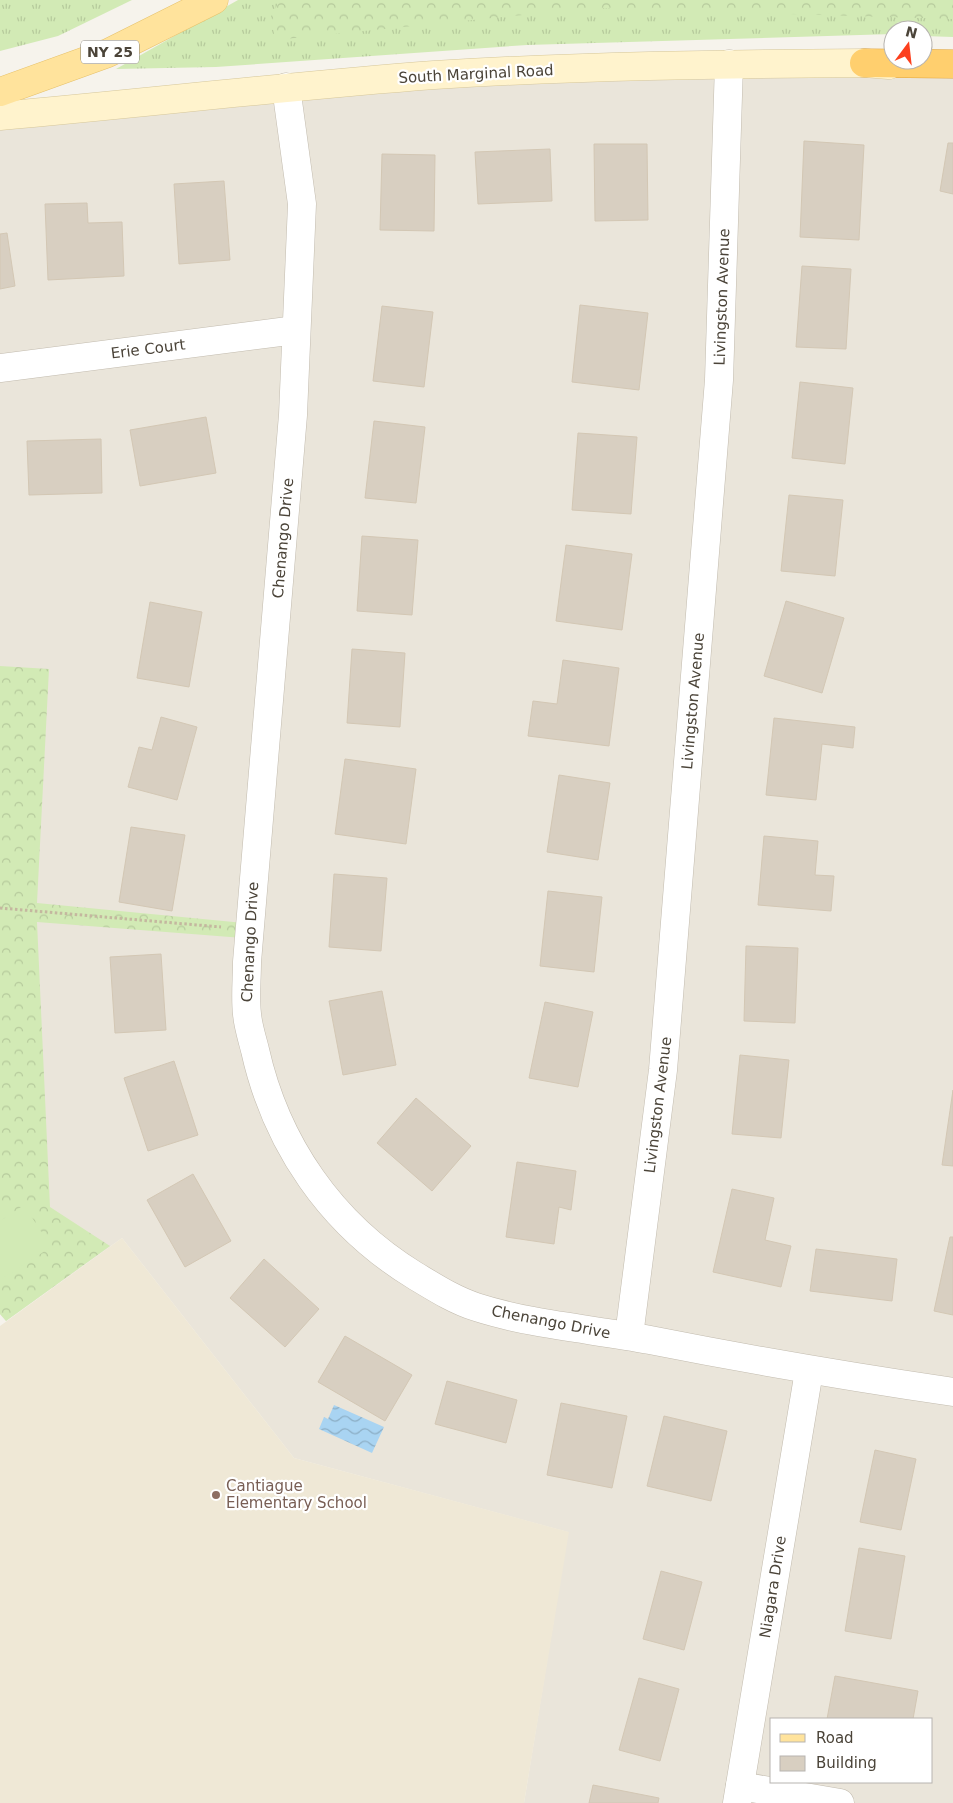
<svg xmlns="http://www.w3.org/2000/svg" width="953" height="1803" font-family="'DejaVu Sans',sans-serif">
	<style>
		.residential { fill: #eae5da; fill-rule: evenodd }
		.education { fill: #efe8d6 }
		.grass { fill: url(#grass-tufts) }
		.forest { fill: url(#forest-crowns) }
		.garden { fill: #d2eab5 }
		.water { fill: url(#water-waves) }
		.building { fill: #d8cfc1; stroke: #d3c7b4 }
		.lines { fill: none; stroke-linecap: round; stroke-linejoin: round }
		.street-casing { stroke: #c2bbae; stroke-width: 29 }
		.secondary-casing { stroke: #d6c79b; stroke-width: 29 }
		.primary-casing { stroke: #e6c16a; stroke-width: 29 }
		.highway-casing { stroke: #e0a43c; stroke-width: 29 }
		.path { stroke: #c4b79f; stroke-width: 3; stroke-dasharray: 2.5 2.5; stroke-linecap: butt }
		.street { stroke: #fff; stroke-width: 28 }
		.secondary { stroke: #fff3cd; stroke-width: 28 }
		.primary { stroke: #ffe39c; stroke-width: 28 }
		.highway { stroke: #ffcf6e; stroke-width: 28 }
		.education-dot { fill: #8d6e63; stroke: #fff; stroke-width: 2 }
		.labels { text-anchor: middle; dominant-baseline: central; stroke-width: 4.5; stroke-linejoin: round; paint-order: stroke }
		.shield { fill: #fff; stroke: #817c74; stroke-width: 1 }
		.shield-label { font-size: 14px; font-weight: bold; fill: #4b4439 }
		.street-label { font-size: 15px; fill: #4b4439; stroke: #fff }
		.education-label { font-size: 15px; fill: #785e54; stroke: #fff; text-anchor: start }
	</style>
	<defs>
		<pattern id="grass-tufts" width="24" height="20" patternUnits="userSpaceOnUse" patternTransform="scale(1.25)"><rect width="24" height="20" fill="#d2eab5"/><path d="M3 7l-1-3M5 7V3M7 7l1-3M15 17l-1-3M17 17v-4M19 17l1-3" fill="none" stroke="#b6ca9c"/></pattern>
		<pattern id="forest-crowns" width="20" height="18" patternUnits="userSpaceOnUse" patternTransform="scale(1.25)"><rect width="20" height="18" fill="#d2eab5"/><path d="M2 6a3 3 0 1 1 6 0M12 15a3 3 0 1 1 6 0" fill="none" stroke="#b6ca9c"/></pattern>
		<pattern id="water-waves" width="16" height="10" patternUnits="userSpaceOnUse" patternTransform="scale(1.25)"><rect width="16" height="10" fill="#a9d4f2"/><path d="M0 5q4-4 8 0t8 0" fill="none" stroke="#8caec5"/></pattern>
	</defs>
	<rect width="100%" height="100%" fill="#f6f3ec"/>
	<path class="residential" d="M 953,69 L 953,1803 L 524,1803 L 568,1532 L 294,1458 L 122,1238 L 6,1321 L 0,1314 L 0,116 L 286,87 ZM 772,1719 L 932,1719 L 932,1782 L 772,1782 Z"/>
	<path class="education" d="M 122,1238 L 294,1458 L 569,1532 L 524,1803 L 0,1803 L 0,1326 Z"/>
	<g class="grass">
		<path d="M 0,0 L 132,0 L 58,36 L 0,51 Z"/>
		<path d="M 238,0 L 953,0 L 953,37 L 923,36 L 923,30 L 893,30 L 893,34 L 527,45 L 216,67 L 116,69 Z"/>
	</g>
	<g class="forest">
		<path d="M 280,0 L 953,0 L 953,19 L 592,8 L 275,40 L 271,16 Z"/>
		<path d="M 0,666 L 49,669 L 37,903 L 244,923 L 243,938 L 37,922 L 50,1207 L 110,1246 L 6,1321 L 0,1314 Z"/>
	</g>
	<path class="garden" d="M 24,1205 L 51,1247 L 0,1280 L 0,1221 Z"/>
	<path class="water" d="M 334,1405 L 384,1427 L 372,1453 L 319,1429 L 324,1417 L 328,1419 Z"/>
	<g class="building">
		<path d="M 804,141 L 864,145 L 859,240 L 800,237 Z"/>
		<path d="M 948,143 L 953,143 L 953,194 L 940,191 Z"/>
		<path d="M 594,144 L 647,144 L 648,220 L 595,221 Z"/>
		<path d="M 550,149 L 552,201 L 478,204 L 475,152 Z"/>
		<path d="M 382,154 L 435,155 L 434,231 L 380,230 Z"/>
		<path d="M 224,181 L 230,260 L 179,264 L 174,184 Z"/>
		<path d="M 87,203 L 88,223 L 122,222 L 124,276 L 48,280 L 45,204 Z"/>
		<path d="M 7,233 L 15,286 L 0,289 L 0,234 Z"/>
		<path d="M 802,266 L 851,269 L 846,349 L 796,347 Z"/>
		<path d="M 580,305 L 648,313 L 639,390 L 572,382 Z"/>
		<path d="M 382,306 L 433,312 L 424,387 L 373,381 Z"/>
		<path d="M 800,382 L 853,388 L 845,464 L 792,458 Z"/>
		<path d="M 206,417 L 216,473 L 140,486 L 130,430 Z"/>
		<path d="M 374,421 L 425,427 L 416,503 L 365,498 Z"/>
		<path d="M 578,433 L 637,437 L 631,514 L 572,510 Z"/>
		<path d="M 101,439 L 102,493 L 29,495 L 27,441 Z"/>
		<path d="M 789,495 L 843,500 L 835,576 L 781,571 Z"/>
		<path d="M 362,536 L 418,540 L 412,615 L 357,611 Z"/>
		<path d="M 566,545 L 632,554 L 622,630 L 556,621 Z"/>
		<path d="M 786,601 L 844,618 L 822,693 L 764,676 Z"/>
		<path d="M 150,602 L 202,612 L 189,687 L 137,678 Z"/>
		<path d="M 352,649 L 405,653 L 400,727 L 347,723 Z"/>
		<path d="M 563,660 L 619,668 L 609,746 L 528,736 L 533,701 L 557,704 Z"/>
		<path d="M 161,717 L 197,727 L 177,800 L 128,787 L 139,747 L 152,750 Z"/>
		<path d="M 774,718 L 855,727 L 853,748 L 822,744 L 816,800 L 766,795 Z"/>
		<path d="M 345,759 L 416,769 L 406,844 L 335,834 Z"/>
		<path d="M 559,775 L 610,783 L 598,860 L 547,852 Z"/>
		<path d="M 131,827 L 185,835 L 172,911 L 119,902 Z"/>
		<path d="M 764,836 L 818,841 L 815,875 L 834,876 L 831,911 L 758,905 Z"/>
		<path d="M 334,874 L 387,878 L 381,951 L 329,947 Z"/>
		<path d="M 548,891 L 602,897 L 594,972 L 540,966 Z"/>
		<path d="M 746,946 L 798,948 L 795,1023 L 744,1021 Z"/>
		<path d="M 161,954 L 166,1030 L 115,1033 L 110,957 Z"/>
		<path d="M 382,991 L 396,1065 L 343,1075 L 329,1001 Z"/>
		<path d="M 545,1002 L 593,1012 L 578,1087 L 529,1078 Z"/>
		<path d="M 740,1055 L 789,1060 L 781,1138 L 732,1134 Z"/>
		<path d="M 174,1061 L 198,1135 L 148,1151 L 124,1078 Z"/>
		<path d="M 953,1090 L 953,1166 L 942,1165 Z"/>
		<path d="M 416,1098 L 471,1146 L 432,1191 L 377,1143 Z"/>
		<path d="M 517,1162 L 576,1171 L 571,1210 L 559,1207 L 554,1244 L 506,1237 Z"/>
		<path d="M 193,1174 L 231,1241 L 185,1267 L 147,1200 Z"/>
		<path d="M 732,1189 L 774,1198 L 765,1240 L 791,1246 L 781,1287 L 713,1272 Z"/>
		<path d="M 950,1237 L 953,1237 L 953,1315 L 934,1311 Z"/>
		<path d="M 816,1249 L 897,1259 L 892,1301 L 810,1291 Z"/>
		<path d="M 264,1259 L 319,1309 L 285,1347 L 230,1298 Z"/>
		<path d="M 345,1336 L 412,1375 L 385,1421 L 318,1382 Z"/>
		<path d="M 447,1381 L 517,1400 L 506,1443 L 435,1424 Z"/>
		<path d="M 561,1403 L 627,1416 L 612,1488 L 547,1475 Z"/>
		<path d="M 664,1416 L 727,1431 L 711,1501 L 647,1486 Z"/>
		<path d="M 875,1450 L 916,1459 L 901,1530 L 860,1522 Z"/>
		<path d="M 859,1548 L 905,1556 L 891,1639 L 845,1631 Z"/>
		<path d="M 661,1571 L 702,1582 L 684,1650 L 643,1639 Z"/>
		<path d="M 835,1676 L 918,1691 L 913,1719 L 827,1719 Z"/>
		<path d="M 639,1678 L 679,1689 L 660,1761 L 619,1750 Z"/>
		<path d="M 593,1785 L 659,1798 L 658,1803 L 589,1803 Z"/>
	</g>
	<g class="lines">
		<g class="street-casing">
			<g id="street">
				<path d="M 286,87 L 302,204 L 293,415 L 247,962 C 247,979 245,997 247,1014 C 248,1026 252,1038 255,1050 C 276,1144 331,1224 414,1275 C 434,1287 454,1300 476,1307 C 532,1325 592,1329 650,1340 C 751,1360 851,1377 953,1392"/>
				<path d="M 0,368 L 296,330"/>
				<path d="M 629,1336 L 663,1070 L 719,380 L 729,64"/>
				<path d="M 740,1786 L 840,1803"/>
				<path d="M 737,1803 L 809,1371"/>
			</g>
		</g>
		<g class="secondary-casing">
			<path id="secondary" d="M 0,116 C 145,103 289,86 434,75 C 577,66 721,64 864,63 L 889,65"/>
		</g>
		<g class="primary-casing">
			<path id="primary" d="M 0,92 L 108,53 L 214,0"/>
		</g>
		<g class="highway-casing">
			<path id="highway" d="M 864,63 L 953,64"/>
		</g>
		<path class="path" d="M 0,908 L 221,927"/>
		<use href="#street" class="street"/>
		<use href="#secondary" class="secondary"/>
		<use href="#primary" class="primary"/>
		<use href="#highway" class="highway"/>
	</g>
	<circle class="education-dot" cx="216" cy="1495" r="5"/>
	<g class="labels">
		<rect class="shield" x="81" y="40.5" width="58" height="23" rx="4"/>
		<g class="shield-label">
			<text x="110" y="52">NY 25</text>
		</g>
		<g class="street-label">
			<text transform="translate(476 74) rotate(-3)">South Marginal Road</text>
			<text transform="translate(722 297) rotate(-88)">Livingston Avenue</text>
			<text transform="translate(148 349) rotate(-7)">Erie Court</text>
			<text transform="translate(283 538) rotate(-85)">Chenango Drive</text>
			<text transform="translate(693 701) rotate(-85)">Livingston Avenue</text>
			<text transform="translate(250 942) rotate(-87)">Chenango Drive</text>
			<text transform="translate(658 1105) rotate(-83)">Livingston Avenue</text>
			<text transform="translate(551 1322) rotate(11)">Chenango Drive</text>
			<text transform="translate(773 1587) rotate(-81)">Niagara Drive</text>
		</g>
		<g class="education-label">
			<text x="226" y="1486">Cantiague<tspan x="226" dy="17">Elementary School</tspan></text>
		</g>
	</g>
	<rect x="770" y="1718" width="162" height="65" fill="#ffffff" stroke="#b7b4b0"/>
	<rect x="780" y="1734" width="25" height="8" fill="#ffe39c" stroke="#b7b4b0"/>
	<text x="816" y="1743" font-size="15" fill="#4b4439">Road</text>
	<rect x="780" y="1756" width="25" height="15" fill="#d8cfc1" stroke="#b7b4b0"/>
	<text x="816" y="1768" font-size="15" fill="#4b4439">Building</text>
	<g transform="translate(908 45) rotate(15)"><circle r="24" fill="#ffffff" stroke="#b7b4b0"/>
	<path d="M0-4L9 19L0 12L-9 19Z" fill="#fc3f1d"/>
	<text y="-8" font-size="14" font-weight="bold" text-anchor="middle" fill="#4b4439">N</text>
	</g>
</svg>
